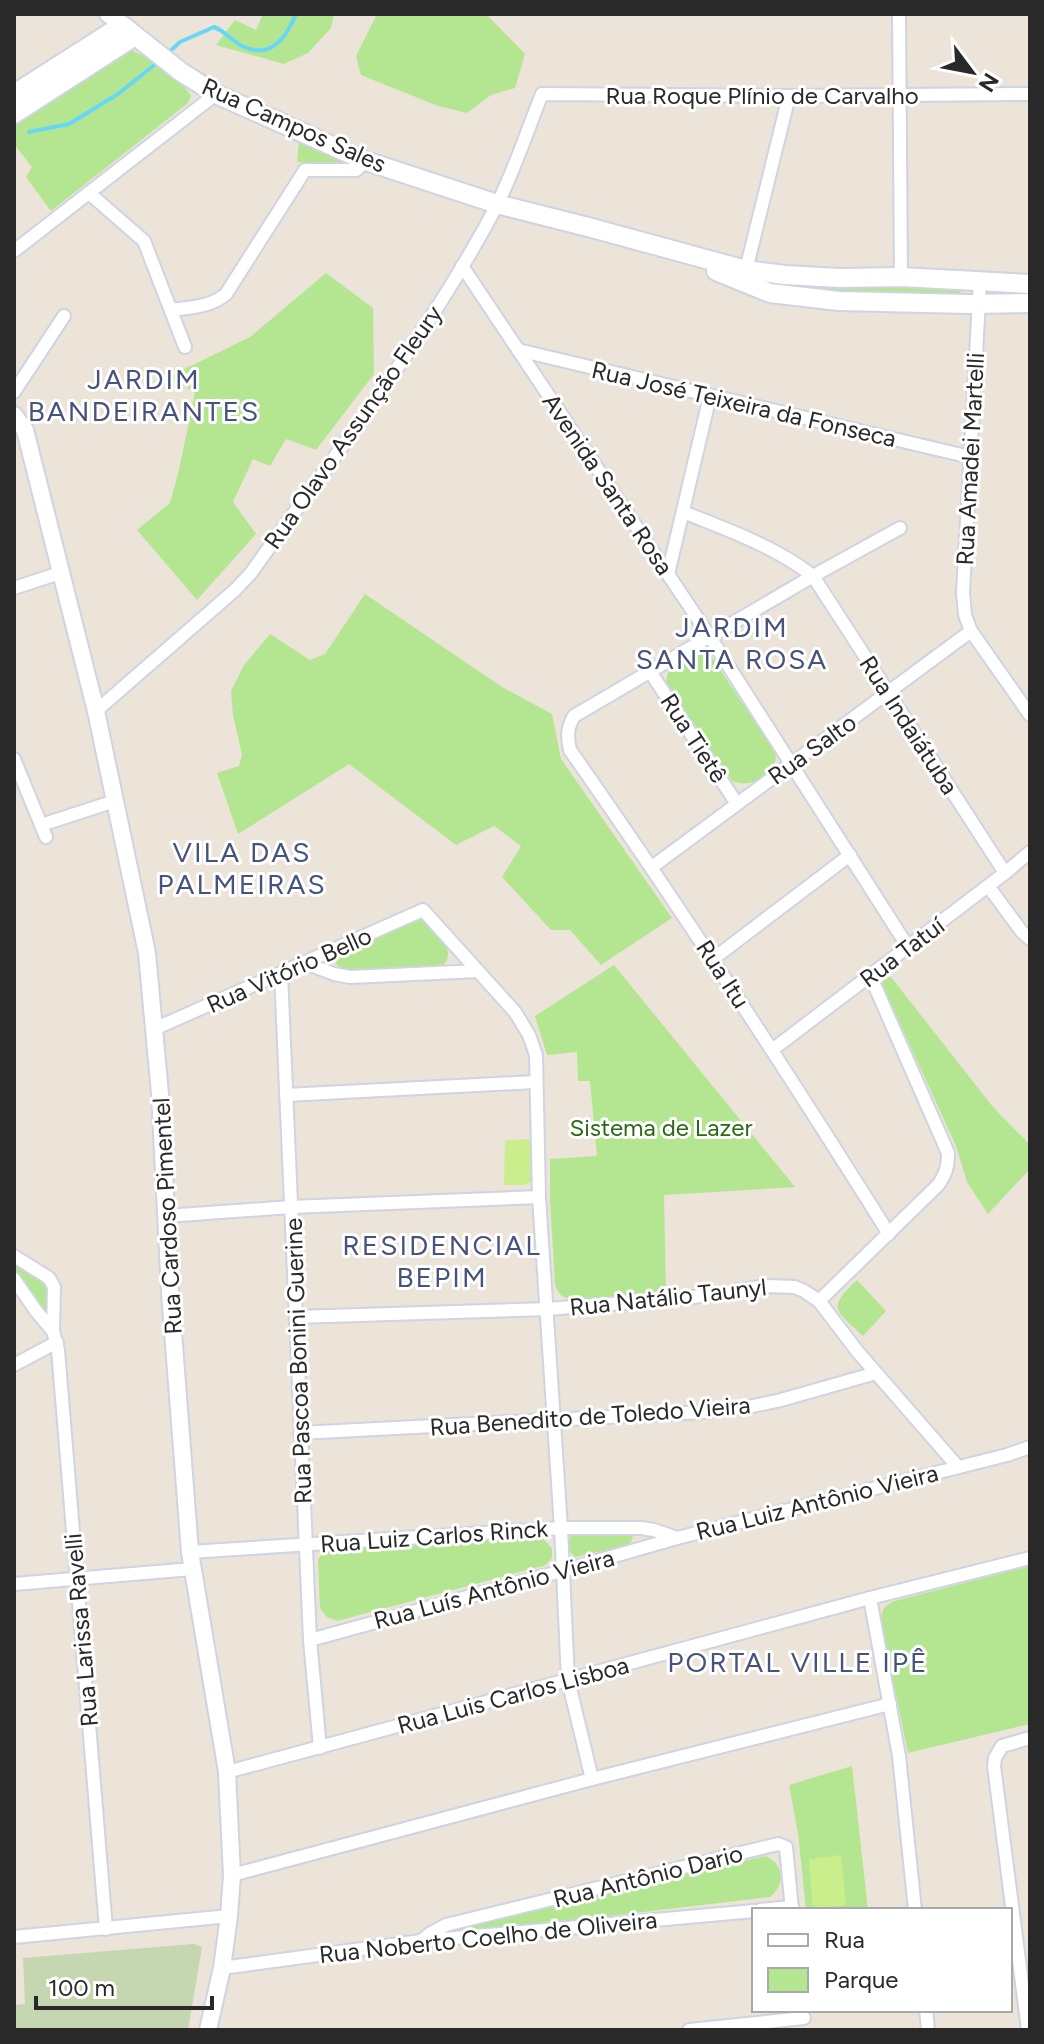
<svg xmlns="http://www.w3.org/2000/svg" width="1044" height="2044" font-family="Figtree,sans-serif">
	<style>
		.green { fill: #b4e692 }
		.cemetery { fill: #c5d7b0 }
		.pitch { fill: #cbee8d }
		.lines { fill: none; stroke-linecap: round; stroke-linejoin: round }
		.stream { stroke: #66d7f5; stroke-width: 4 }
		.minor-casing { stroke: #cfd4e3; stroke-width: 16 }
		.tertiary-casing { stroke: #cfd4e3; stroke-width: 20 }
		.secondary-casing { stroke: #cfd4e3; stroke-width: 22 }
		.minor { stroke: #fff; stroke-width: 12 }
		.tertiary { stroke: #fff; stroke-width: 16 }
		.secondary { stroke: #fff; stroke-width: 18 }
		.labels { text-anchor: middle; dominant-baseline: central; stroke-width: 6; stroke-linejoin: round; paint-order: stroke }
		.street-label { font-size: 24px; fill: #292929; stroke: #fff }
		.park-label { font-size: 24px; fill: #2c6915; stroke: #fff }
		.quarter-label { font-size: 28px; letter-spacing: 2px; fill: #47537c; stroke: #fff }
	</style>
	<rect width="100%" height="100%" fill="#ece3d9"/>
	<g class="green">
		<path d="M 263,14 L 334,14 L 331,28 L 308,53 L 284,64 L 216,45 L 235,20 L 256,30 Z"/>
		<path d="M 377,14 L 486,14 L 525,54 L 515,88 L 491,95 L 467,113 L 438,106 L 361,75 L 356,56 Z"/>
		<path d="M 128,50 C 147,53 182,79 191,96 L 188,103 L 51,211 L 26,177 L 32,167 L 14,144 L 14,119 Z"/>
		<path d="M 299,142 L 349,165 L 297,162 Z"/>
		<path d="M 326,273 L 373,308 L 374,374 L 316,450 L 286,439 L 270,466 L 253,459 L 233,502 L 256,534 L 197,600 L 137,530 L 170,503 L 178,474 L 195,393 L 170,376 L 250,337 Z"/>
		<path d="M 787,280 L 961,285 L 960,300 L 779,290 Z"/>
		<path d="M 365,594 L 502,687 L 552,714 L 561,759 L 672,918 L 601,965 L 570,930 L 551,930 L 502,877 L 521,846 L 494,826 L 456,845 L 349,764 L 238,834 L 217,773 L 239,766 L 242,755 L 233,715 L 231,691 L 244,665 L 270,634 L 310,660 L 325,654 Z"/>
		<path d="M 695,651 L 705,652 L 711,656 L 775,752 C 781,773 751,790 732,781 L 666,683 C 669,661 676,661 695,651 Z"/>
		<path d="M 416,918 L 427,920 C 438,934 461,955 439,968 L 346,971 C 337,967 332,962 336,951 Z"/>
		<path d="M 614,965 L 795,1187 L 664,1195 L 666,1294 L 571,1299 C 561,1297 558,1294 555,1284 L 550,1200 L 550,1159 L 597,1156 L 590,1081 L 578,1081 L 577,1052 L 547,1055 L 535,1016 Z"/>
		<path d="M 891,977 L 993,1107 L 1030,1145 L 1030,1169 L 988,1214 L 967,1182 L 956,1146 L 882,984 L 885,978 Z"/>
		<path d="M 14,1259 L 50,1283 L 48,1310 L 44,1311 L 14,1275 Z"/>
		<path d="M 857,1280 L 886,1311 L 863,1336 C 836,1310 826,1309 857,1280 Z"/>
		<path d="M 628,1532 L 633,1538 L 629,1545 L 575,1557 L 567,1549 L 567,1542 L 571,1536 Z"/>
		<path d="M 543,1538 L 552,1549 L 552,1558 L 546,1565 L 337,1621 L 327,1617 L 320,1608 L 318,1560 L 324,1550 L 328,1548 Z"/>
		<path d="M 1030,1566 L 1030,1724 L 908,1753 L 881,1622 C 881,1611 884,1605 895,1601 Z"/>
		<path d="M 852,1766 L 868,1910 L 806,1910 L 798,1833 L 789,1785 Z"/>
		<path d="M 766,1856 C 784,1865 786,1884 770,1897 L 454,1934 L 451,1929 L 454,1925 Z"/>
	</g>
	<path class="cemetery" d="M 194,1944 L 202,1947 L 188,2030 L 14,2030 L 14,2005 L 25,2004 L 23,1958 Z"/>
	<g class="pitch">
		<path d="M 531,1139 L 531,1182 L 523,1185 L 504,1185 L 505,1140 Z"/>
		<path d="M 841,1855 L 846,1905 L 813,1909 L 809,1859 Z"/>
	</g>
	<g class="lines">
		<g class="stream">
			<path d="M 168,53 L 180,42 L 214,27 C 225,31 232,41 242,46 C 271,60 286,38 296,14"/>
			<path d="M 29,132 L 69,124 L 118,94 L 158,62"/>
		</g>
		<g class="minor-casing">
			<g id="minor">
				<path d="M 899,14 L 901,277"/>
				<path d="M 89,193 L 144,241 L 185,347"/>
				<path d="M 14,251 L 216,94"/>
				<path d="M 462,266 L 710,637 L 908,947"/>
				<path d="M 746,270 L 789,96"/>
				<path d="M 980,281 L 963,593 L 965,615 L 971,631 L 1030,715"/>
				<path d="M 172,310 C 191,307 211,307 226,294 L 305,170 L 356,170 L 366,161"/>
				<path d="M 518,350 L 970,457"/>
				<path d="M 14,392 L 64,316"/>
				<path d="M 683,512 C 728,530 774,546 813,576 L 1005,873"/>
				<path d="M 668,574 L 710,396"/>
				<path d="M 14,588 L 60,573"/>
				<path d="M 651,673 L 737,804"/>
				<path d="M 96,711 L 235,590 L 251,573 C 336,453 427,337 496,207 C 514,171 527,131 542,94 L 789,96 L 1030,94"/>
				<path d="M 14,759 L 46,837"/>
				<path d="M 41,825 L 115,801"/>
				<path d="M 652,867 L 971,631"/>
				<path d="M 988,886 L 1022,932 L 1030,939"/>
				<path d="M 713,959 L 850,855"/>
				<path d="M 305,963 L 334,974 L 350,977 L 478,971"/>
				<path d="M 281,974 L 310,1640 L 320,1748"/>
				<path d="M 154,1029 L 423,910 L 515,1012 L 529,1035 L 536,1055 L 539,1197 L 561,1528 L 568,1680 L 592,1779"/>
				<path d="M 772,1050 L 1005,873 L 1030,852"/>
				<path d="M 286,1095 L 536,1082"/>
				<path d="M 166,1216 L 291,1207 L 539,1197"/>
				<path d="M 889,1234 C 786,1070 681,908 570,750 C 567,736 567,728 574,716 L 813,576 L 900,528"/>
				<path d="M 14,1256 L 49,1278 L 54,1287 L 53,1331"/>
				<path d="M 14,1279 L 36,1311 L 53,1331 L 58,1350 L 106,1929"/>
				<path d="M 819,1301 L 938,1185 C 946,1174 948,1166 948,1153 L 870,975"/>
				<path d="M 296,1317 L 547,1309 L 687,1298 L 766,1286 L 795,1287 L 804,1291 L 819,1301 L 857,1351 L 958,1467"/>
				<path d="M 14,1365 L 57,1342"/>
				<path d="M 300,1433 L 704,1412 L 748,1407 L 781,1400 L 876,1373"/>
				<path d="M 190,1552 L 561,1528 L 641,1528 L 654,1530 L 677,1538"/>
				<path d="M 14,1584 L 192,1569"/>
				<path d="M 870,1598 L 899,1756 L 915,1910"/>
				<path d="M 310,1640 L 562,1571 L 677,1538 L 1007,1455 L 1030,1447"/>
				<path d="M 227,1772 L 870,1598 L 1030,1558"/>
				<path d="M 232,1875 L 592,1779 L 890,1704"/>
				<path d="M 760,1910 L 792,1907"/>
				<path d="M 14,1937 L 229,1916"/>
				<path d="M 421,1941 L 431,1933 L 446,1925 L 778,1844 L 786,1847 L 792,1910"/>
				<path d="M 222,1968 L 421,1941 L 754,1911"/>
				<path d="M 926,2010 L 928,2030"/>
				<path d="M 689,2030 L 804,2018"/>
				<path d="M 1028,2030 L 994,1766 L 995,1758 L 1002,1746 L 1030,1738"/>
			</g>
		</g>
		<g class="tertiary-casing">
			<g id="tertiary">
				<path d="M 108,14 L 122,25"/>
				<path d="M 14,415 L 25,430 L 96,711 L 147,953 L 160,1094 L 170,1293 L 190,1552 L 227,1772 L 232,1875 L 229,1916 L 222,1968 L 208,2030"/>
			</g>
		</g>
		<g class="secondary-casing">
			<g id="secondary">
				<path d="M 14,94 L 122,25 L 181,72 L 216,94 L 366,161 L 497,204 L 588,227 L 746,270 L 785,275 L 840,278 L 901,277 L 1030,284"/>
				<path d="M 14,114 L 135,36"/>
				<path d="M 716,271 L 770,293 L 839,301 L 968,304 L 1030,303"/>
			</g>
		</g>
		<use href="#minor" class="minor"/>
		<use href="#tertiary" class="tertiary"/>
		<use href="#secondary" class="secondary"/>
	</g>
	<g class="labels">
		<g class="street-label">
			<text x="762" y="95">Rua Roque Plínio de Carvalho</text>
			<text transform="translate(294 125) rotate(24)">Rua Campos Sales</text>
			<text transform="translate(744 404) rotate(13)">Rua José Teixeira da Fonseca</text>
			<text transform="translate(353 427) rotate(-55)">Rua Olavo Assunção Fleury</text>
			<text transform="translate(970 459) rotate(-87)">Rua Amadei Martelli</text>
			<text transform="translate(608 484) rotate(56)">Avenida Santa Rosa</text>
			<text transform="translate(909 725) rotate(57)">Rua Indaiátuba</text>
			<text transform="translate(694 738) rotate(57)">Rua Tietê</text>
			<text transform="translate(812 749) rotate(-36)">Rua Salto</text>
			<text transform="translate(902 952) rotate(-37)">Rua Tatuí</text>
			<text transform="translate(289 970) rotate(-24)">Rua Vitório Bello</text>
			<text transform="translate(723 974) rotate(57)">Rua Itu</text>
			<text transform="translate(167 1216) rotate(-93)">Rua Cardoso Pimentel</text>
			<text transform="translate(668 1297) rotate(-6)">Rua Natálio Taunyl</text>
			<text transform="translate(298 1361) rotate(-92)">Rua Pascoa Bonini Guerine</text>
			<text transform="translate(590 1416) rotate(-4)">Rua Benedito de Toledo Vieira</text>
			<text transform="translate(817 1502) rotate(-14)">Rua Luiz Antônio Vieira</text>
			<text transform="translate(434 1536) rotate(-4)">Rua Luiz Carlos Rinck</text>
			<text transform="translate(494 1589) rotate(-15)">Rua Luís Antônio Vieira</text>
			<text transform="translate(81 1630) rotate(-95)">Rua Larissa Ravelli</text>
			<text transform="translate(513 1695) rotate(-15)">Rua Luis Carlos Lisboa</text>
			<text transform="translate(648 1876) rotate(-14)">Rua Antônio Dario</text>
			<text transform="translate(488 1937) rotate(-6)">Rua Noberto Coelho de Oliveira</text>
		</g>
		<g class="park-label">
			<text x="661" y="1127">Sistema de Lazer</text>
		</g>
		<g class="quarter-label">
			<text x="144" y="379">JARDIM<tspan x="144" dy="32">BANDEIRANTES</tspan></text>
			<text x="732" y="627">JARDIM<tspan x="732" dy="32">SANTA ROSA</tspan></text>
			<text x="242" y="852">VILA DAS<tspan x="242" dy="32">PALMEIRAS</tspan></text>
			<text x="442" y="1245">RESIDENCIAL<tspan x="442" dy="32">BEPIM</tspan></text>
			<text x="798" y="1662">PORTAL VILLE IPÊ</text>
		</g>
	</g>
	<rect width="1044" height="2044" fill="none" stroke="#292929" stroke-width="32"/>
	<rect x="752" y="1908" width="260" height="104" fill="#ffffff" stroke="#a9a9a9" stroke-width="2"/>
	<rect x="768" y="1934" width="40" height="12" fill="#ffffff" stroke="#a9a9a9" stroke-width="2"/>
	<text x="824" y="1948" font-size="24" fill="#292929">Rua</text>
	<rect x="768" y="1968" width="40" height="24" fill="#b4e692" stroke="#a9a9a9" stroke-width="2"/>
	<text x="824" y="1988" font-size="24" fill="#292929">Parque</text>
	<g transform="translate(972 72) rotate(122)" stroke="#ffffff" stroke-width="6" paint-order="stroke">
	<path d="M0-6L14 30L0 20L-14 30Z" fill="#292929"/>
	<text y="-12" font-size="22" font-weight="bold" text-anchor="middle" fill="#292929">N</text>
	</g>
	<path d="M36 1996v12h176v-12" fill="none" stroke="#292929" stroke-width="4"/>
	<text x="48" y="1996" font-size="24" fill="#292929" stroke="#ffffff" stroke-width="6" paint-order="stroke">100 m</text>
</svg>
